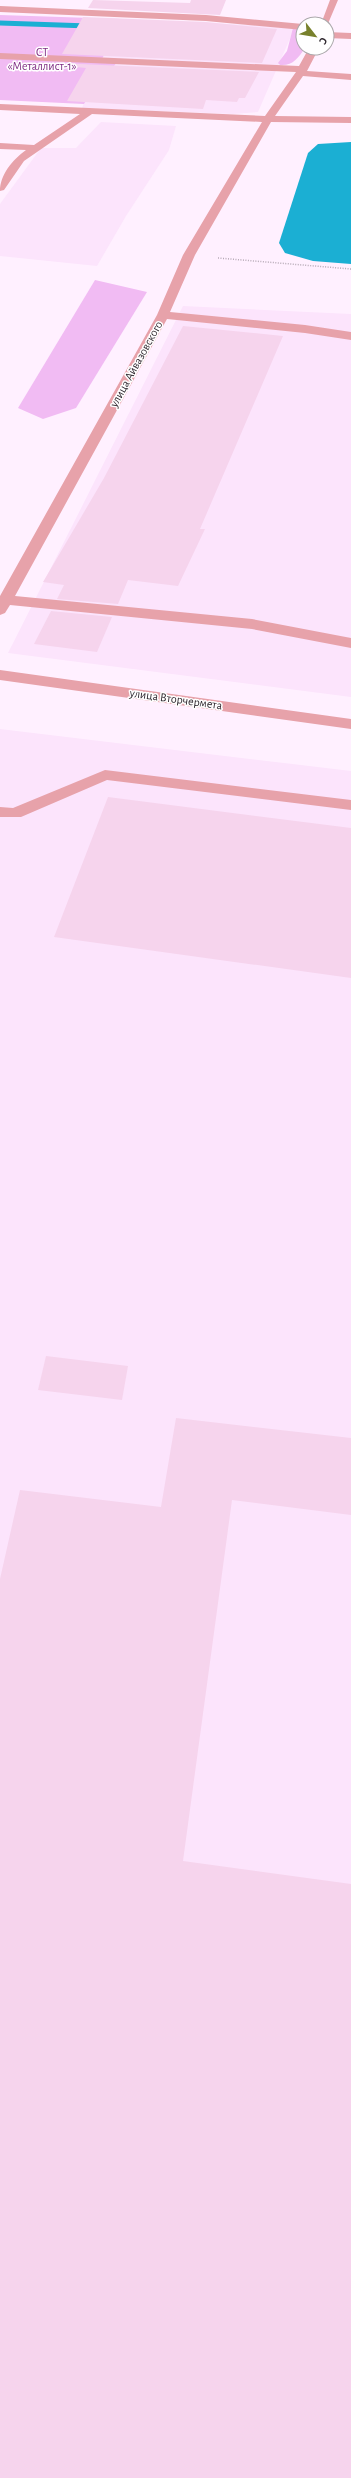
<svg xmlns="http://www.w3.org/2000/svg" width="351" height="2478" font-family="'Alegreya Sans',sans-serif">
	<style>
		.built { fill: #fce4fc }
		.green { fill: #f1bbf3 }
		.water { fill: #1bafd3 }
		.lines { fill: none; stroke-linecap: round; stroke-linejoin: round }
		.stream { stroke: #1bafd3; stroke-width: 5 }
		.building { fill: #f6d4ed }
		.path { stroke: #b5a9b5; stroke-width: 1.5; stroke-dasharray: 1 1.5; stroke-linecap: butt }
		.minor { fill: #e7a2aa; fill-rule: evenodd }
		.labels { text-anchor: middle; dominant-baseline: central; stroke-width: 3; stroke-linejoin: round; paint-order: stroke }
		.far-park-label { font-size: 12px; fill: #803085; stroke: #fff }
		.far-street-label { font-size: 12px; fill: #302930; stroke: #fff }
	</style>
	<rect width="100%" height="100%" fill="#fff0ff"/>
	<g class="built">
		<path d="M 123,19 L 295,27 L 258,112 L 233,114 L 82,108 L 101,59 Z"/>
		<path d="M 101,122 L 176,126 L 169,150 L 126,216 L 97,266 L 0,256 L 0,204 L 41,148 L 76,148 Z"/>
		<path d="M 183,306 L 351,314 L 351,697 L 8,653 Z"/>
		<path d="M 0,729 L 351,771 L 351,2478 L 0,2478 Z"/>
	</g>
	<g class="green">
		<path d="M 0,15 L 122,19 L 102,59 L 118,60 C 109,76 92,87 84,104 L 0,100 Z"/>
		<path d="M 293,28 L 303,29 L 303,48 L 305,48 C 298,58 293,66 280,65 L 278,63 L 287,51 Z"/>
		<path d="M 95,280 L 147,292 L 76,408 L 43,419 L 18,408 Z"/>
	</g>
	<path class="water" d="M 351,142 L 351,264 L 313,261 L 285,253 L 279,243 L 308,153 L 318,144 Z"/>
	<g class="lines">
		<path class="stream" d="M 0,23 L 89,26"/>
	</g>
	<g class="building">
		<path d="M 93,0 L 190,3 L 191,0 L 226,0 L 220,15 L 88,8 Z"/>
		<path d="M 83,17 L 206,22 L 277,29 L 262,63 L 62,54 Z"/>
		<path d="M 57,63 L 259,72 L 245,98 L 239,98 L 237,102 L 206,100 L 203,109 L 67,101 L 86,68 L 56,65 Z"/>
		<path d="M 183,326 L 283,336 L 200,529 L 205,529 L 178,586 L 128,580 L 118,604 L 57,599 L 64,585 L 43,582 L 104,478 Z"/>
		<path d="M 51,611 L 112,617 L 97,652 L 34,644 Z"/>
		<path d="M 108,797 L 351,828 L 351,978 L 54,937 Z"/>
		<path d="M 46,1356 L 128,1366 L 122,1400 L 38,1390 Z"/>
		<path d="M 176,1418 L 351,1438 L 351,1515 L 232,1500 L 183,1861 L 351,1884 L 351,2478 L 0,2478 L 0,1579 L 20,1490 L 161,1507 Z"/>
	</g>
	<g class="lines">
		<path class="path" d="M 218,258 L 351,269"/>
		<g class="minor">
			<path d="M 330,0 L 338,0 L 327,26 L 327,24 L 321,24 Z"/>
			<path d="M 0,6 L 206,15 L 303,24 L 303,30 L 206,21 L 0,12 Z"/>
			<path d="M 327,32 L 351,33 L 351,39 L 327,38 Z"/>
			<path d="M 309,48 L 319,48 L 307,71 L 351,74 L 351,80 L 303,76 L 275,116 L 351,117 L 351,123 L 271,122 L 195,255 L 170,312 L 305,325 L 351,332 L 351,340 L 305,333 L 167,319 L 15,596 L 252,619 L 351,638 L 351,648 L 252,629 L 10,605 L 5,613 L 0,615 L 0,596 L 157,315 L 183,255 L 262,122 L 92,114 L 24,161 L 4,190 L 0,191 C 0,175 12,160 26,150 L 0,149 L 0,143 L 34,145 L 80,114 L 0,110 L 0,104 L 265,116 L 296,72 L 0,59 L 0,53 L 299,66 Z"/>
			<path d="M 0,670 L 351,719 L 351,729 L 0,680 Z"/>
			<path d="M 105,770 L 351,800 L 351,810 L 107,780 L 21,817 L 0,817 L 0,807 L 13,808 Z"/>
		</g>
	</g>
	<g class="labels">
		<g class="far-park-label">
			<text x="42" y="52">СТ<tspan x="42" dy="14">«Металлист-1»</tspan></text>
		</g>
		<g class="far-street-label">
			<text transform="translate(136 364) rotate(-61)">улица Айвазовского</text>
			<text transform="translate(176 699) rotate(8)">улица Вторчермета</text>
		</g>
	</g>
	<g transform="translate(315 36) rotate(121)"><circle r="19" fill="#ffffff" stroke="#aca9ac"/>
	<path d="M0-3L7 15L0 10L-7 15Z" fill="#78812c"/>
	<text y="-6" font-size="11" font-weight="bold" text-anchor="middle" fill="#302930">С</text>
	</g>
</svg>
